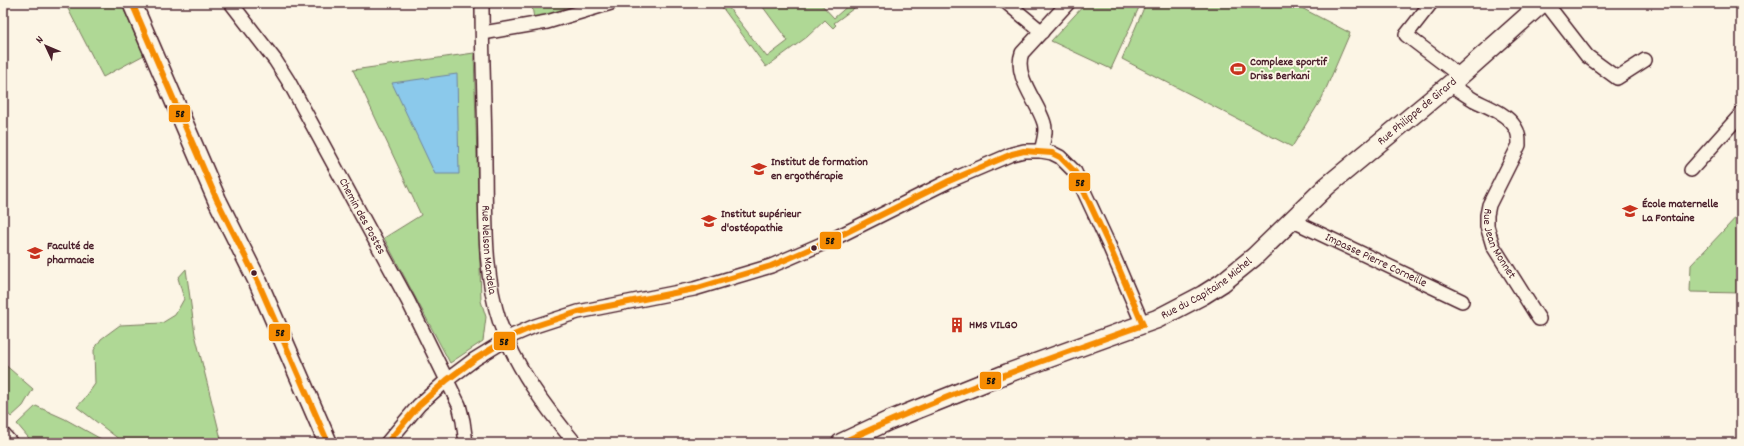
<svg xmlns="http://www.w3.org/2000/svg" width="1744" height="446" font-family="Dekko,sans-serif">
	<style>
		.green { fill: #afd895; stroke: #7c7c60 }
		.water { fill: #8bc9eb; stroke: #71859e }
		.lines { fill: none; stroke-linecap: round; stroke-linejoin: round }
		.street-casing { stroke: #4a1f2b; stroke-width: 16 }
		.secondary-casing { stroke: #4a1f2b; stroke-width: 21 }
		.street { stroke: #fcf5e5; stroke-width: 13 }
		.secondary { stroke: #fcf5e5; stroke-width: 18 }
		.bus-1-casing { stroke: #fcf5e5; stroke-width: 9 }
		.bus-1 { stroke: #f68c02; stroke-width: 6 }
		.bus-dot { fill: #4a1f2b; stroke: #fcf5e5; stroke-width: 1.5 }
		.labels { text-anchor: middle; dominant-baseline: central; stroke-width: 4; stroke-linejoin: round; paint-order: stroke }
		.poi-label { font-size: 12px; font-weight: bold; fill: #4a1f2b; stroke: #fcf5e5; text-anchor: start }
		.street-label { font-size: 12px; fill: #4a1f2b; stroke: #fcf5e5 }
		.line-badge { stroke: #fcf5e5; stroke-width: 1.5 }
		.pale-badge-label { font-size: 11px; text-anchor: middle; font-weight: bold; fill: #111 }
	</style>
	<rect width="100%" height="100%" fill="#fcf5e5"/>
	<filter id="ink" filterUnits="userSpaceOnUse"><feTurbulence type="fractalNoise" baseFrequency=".025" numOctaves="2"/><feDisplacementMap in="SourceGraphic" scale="8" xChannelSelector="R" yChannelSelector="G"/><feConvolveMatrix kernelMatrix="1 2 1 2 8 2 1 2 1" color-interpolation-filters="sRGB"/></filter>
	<g filter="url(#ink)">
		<g class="green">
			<path d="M 65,3 L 121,3 L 144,55 L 103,77 Z"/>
			<path d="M 544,3 L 595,3 L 534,19 L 532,6 Z"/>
			<path d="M 719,3 L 725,3 L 767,57 L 788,41 L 760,3 L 820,3 L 834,18 L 851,3 L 861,3 L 834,23 L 836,25 L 833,28 L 825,20 L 807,37 L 766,67 Z"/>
			<path d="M 1086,3 L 1141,3 L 1111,69 L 1051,41 Z"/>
			<path d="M 1146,3 L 1292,3 L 1350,33 L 1322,98 L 1292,147 L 1122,59 Z"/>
			<path d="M 474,53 L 481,301 L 486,317 L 483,341 L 450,363 L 384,238 L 421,215 L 353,70 Z"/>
			<path d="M 1741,212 L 1741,293 L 1690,292 L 1691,265 Z"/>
			<path d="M 186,269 L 195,334 L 222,443 L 124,443 L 77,407 L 85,398 L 95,384 L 94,350 L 101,339 L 120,325 L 162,323 L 175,315 L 184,299 L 178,278 Z"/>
			<path d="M 3,363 L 33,389 L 23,406 L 11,417 L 3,408 Z"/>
			<path d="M 36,406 L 65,419 L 101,439 L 104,443 L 33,443 L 17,424 Z"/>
		</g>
		<path class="water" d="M 457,74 L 459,174 L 435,174 L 392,83 Z"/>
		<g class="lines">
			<g class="street-casing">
				<g id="street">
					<path id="s1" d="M 231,3 L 275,60 L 289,82 L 408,301 L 459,405 L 463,421 L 466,443"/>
					<path id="s2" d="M 482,3 C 482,57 485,110 485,164 C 486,217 483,272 500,323 C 516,368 545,407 575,443"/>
					<path d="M 1007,3 L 1042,32"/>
					<path d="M 1431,3 L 1406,35 L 1460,76"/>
					<path d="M 1546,3 L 1587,56 L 1617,78 L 1645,60"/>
					<path d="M 483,33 L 547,22 L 611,3"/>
					<path id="s3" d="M 1450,84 C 1458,90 1466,95 1474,100 C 1488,107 1506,113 1515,127 C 1519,133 1519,139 1519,145 L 1489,205 L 1487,215 L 1487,226 L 1493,246 L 1539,319"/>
					<path d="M 1041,151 C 1043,142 1047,132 1044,123 C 1038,102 1013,76 1022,53 L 1068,3"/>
					<path d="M 1691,170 L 1741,114"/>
					<path id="s4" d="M 1291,220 L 1462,301"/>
					<path d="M 3,434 L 11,443"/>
					<path d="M 387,443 L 419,405 L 447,380 L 475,359 L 514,335 L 535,326 L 578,312 L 694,289 L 771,266 L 831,240 L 949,181 L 1012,154 L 1024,151 L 1041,151 L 1052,153 L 1060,157 L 1075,172 L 1108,243 L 1143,325"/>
				</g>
			</g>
			<g class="secondary-casing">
				<g id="secondary">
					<path d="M 132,3 L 217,200 L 258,282 L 328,443"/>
					<path id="s5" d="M 841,443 L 888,421 L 1008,373 L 1157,319 L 1203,295 L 1222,283 L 1254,257 L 1327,186 L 1460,76 L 1542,3"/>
				</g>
			</g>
			<use href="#street" class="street"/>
			<use href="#secondary" class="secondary"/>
			<g class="bus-1-casing">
				<g id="bus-1">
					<path d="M 132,3 L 217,200 L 258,282 L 328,443"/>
					<path d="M 387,443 L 419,405 L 447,380 L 475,359 L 514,335 L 535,326 L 578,312 L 694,289 L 771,266 L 831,240 L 949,181 L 1012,154 L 1024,151 L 1052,153 L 1060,157 L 1075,172 L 1108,243 L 1143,325"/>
					<path d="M 841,443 C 939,397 1041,361 1143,325"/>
				</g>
			</g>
			<use href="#bus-1" class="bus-1"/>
		</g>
	</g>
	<defs>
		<g id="stadium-bare" transform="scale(1.2)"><path d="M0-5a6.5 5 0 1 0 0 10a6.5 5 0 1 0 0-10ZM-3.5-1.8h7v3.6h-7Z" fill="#c8321e" stroke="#fcf5e5" stroke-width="2.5" paint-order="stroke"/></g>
		<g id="university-bare" transform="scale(1.2)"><path d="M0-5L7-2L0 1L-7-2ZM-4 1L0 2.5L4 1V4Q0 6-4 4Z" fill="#c8321e" stroke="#fcf5e5" stroke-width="2.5" paint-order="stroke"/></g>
		<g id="school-bare" transform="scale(1.2)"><path d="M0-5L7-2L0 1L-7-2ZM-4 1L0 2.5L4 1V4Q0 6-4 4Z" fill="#c8321e" stroke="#fcf5e5" stroke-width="2.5" paint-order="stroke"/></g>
		<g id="building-bare" transform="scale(1.2)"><path d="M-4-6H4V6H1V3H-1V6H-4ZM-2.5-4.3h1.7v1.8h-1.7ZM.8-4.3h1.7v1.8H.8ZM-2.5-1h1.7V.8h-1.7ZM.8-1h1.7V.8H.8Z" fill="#c8321e" stroke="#fcf5e5" stroke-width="2.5" paint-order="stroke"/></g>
	</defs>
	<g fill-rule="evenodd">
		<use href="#stadium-bare" x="1238" y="69"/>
		<use href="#university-bare" x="759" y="169"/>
		<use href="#school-bare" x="1630" y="211"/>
		<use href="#university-bare" x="709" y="221"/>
		<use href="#university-bare" x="35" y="253"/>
		<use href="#building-bare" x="957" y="325"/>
	</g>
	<g class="bus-dot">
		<circle cx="814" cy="248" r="3.5"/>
		<circle cx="254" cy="273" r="3.5"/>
	</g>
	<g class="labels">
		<g class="poi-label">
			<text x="1250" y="62">Complexe sportif<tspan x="1250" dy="14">Driss Berkani</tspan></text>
			<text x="771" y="162">Institut de formation<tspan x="771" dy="14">en ergothérapie</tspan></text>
			<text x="1642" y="204">École maternelle<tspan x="1642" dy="14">La Fontaine</tspan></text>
			<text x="721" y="214">Institut supérieur<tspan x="721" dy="14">d'ostéopathie</tspan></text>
			<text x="47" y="246">Faculté de<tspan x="47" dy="14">pharmacie</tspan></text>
			<text x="969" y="325">HMS VILGO</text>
		</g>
		<g class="street-label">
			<text stroke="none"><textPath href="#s5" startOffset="674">Rue Philippe de Girard</textPath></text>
			<text stroke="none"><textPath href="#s1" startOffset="251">Chemin des Postes</textPath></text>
			<text stroke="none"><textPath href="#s3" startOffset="206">Rue Jean Monnet</textPath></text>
			<text stroke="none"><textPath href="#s2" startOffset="247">Rue Nelson Mandela</textPath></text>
			<text stroke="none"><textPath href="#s4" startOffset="94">Impasse Pierre Corneille</textPath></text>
			<text stroke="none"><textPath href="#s5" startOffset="398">Rue du Capitaine Michel</textPath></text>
		</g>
	</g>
	<g class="line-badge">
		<rect x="168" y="104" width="23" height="19" rx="4" fill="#f68c02"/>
		<rect x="1068" y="172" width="23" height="20" rx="4" fill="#f68c02"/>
		<rect x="819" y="231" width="23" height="19" rx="4" fill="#f68c02"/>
		<rect x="268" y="323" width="23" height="19" rx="4" fill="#f68c02"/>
		<rect x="493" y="331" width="23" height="20" rx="4" fill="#f68c02"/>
		<rect x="979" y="371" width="23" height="19" rx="4" fill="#f68c02"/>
	</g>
	<g class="pale-badge-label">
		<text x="180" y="117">58</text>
		<text x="1080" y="186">58</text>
		<text x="830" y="244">58</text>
		<text x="280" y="336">58</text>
		<text x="504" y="345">58</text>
		<text x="991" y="384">58</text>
	</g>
	<rect width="1744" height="446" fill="none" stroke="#fcf5e5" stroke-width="16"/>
	<rect x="8" y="8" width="1728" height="430" fill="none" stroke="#4a1f2b" stroke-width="1.5" filter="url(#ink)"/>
	<g transform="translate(46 46) rotate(314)" stroke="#fcf5e5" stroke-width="3" paint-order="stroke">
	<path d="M0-3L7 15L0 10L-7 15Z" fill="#4a1f2b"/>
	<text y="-6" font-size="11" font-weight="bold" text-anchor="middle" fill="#4a1f2b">N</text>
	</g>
</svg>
